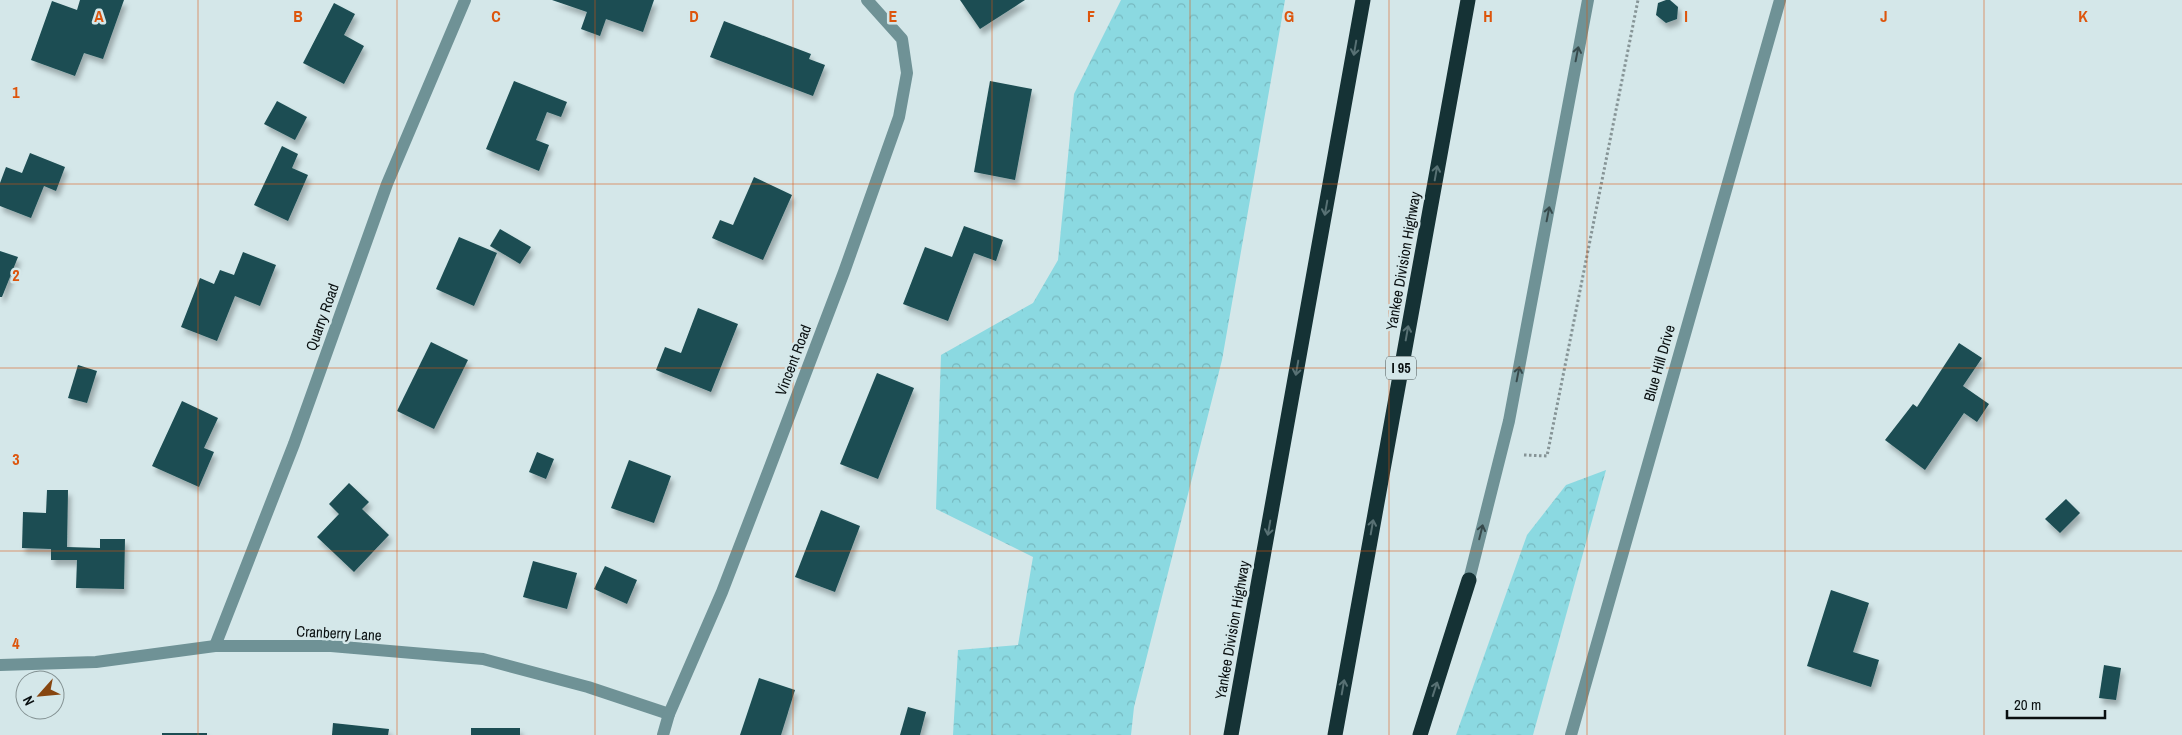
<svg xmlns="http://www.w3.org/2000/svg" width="2182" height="735" font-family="'Archivo Narrow',sans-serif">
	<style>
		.forest { fill: url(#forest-crowns) }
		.building { fill: #1b4d52; filter: url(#shadow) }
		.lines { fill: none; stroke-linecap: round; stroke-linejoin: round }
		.path { stroke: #869496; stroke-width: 3; stroke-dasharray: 2.5 2.5; stroke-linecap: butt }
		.service { stroke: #6f9296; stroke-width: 12 }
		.minor { stroke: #6f9296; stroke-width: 12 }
		.tertiary { stroke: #6f9296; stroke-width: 12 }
		.motorway { stroke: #153235; stroke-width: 15 }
		.oneway { stroke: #587174 }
		.oneway2 { stroke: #374a4c }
		.grid { fill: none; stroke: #dd550c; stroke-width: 1; stroke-opacity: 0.55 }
		.labels { text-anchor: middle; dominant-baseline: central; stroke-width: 5; stroke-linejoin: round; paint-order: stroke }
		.shield { fill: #d4e7e9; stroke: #465051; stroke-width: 1 }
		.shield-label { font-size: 14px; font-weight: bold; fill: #090f10 }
		.street-label { font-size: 15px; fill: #090f10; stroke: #d4e7e9 }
		.grid-label { font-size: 16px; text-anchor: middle; font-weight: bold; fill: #dd550c; stroke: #d4e7e9; stroke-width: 5; stroke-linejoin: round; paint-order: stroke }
	</style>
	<defs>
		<pattern id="forest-crowns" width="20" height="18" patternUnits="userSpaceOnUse" patternTransform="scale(1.25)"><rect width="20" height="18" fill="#8bd9e1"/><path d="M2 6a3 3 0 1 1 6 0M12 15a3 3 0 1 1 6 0" fill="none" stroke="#77b9c0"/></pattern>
		<filter id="shadow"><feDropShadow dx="3" dy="5.5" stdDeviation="2.5" flood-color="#0004"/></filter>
	</defs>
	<rect width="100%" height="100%" fill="#d4e7e9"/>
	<g class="forest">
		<path d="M 1121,0 L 1285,0 L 1222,360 L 1134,707 L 1131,735 L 953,735 L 958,650 L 1018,645 L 1033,557 L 936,509 L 941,355 L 1033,303 L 1058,260 L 1074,94 Z"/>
		<path d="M 1606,470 L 1533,735 L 1456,735 L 1527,535 L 1566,485 Z"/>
	</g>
	<g class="building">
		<path d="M 80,0 L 124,0 L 103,59 L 84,53 L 75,76 L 31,60 L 52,1 L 77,10 Z"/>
		<path d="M 552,0 L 654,0 L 643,32 L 606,19 L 600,36 L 581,29 L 587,12 Z"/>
		<path d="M 960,0 L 1025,0 L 980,29 Z"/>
		<path d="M 1666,0 L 1670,0 L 1678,7 L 1677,19 L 1666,23 L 1656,15 L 1658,3 Z"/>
		<path d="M 334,3 L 355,14 L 344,35 L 364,46 L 344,84 L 303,63 Z"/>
		<path d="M 724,21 L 811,54 L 809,59 L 825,65 L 813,96 L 710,57 Z"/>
		<path d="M 514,81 L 567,102 L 561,117 L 547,112 L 536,140 L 549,145 L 539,171 L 486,149 Z"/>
		<path d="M 990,81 L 1032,89 L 1015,180 L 974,172 Z"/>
		<path d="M 277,101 L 307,117 L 295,140 L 264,124 Z"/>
		<path d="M 282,146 L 298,154 L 292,168 L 308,175 L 288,221 L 254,205 Z"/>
		<path d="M 30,153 L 65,167 L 56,191 L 44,186 L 31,218 L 0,206 L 0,183 L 6,167 L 22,173 Z"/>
		<path d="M 754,177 L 792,195 L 763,260 L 712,238 L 720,220 L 733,225 Z"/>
		<path d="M 964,226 L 1003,240 L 996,261 L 974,253 L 948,321 L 903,304 L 925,247 L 952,257 Z"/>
		<path d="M 500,229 L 531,247 L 520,264 L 490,246 Z"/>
		<path d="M 459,237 L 497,253 L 474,306 L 436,289 Z"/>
		<path d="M 0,251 L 18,257 L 2,297 L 0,297 Z"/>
		<path d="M 243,252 L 276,265 L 260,306 L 235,296 L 217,341 L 181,327 L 200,278 L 214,284 L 220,270 L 234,275 Z"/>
		<path d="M 698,308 L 738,324 L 711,392 L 656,370 L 665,347 L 681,353 Z"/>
		<path d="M 431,342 L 468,360 L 434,429 L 397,411 Z"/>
		<path d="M 1959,343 L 1982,358 L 1963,386 L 1989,404 L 1977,422 L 1964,413 L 1925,470 L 1885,440 L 1913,404 L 1917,407 Z"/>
		<path d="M 78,365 L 97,371 L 87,403 L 68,398 Z"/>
		<path d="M 877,373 L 914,388 L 878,479 L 840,464 Z"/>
		<path d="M 182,401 L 218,418 L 204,448 L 214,452 L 199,487 L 152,466 Z"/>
		<path d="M 537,452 L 554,459 L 546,479 L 529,472 Z"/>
		<path d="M 629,460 L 671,476 L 654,523 L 611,508 Z"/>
		<path d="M 349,483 L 369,502 L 362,509 L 389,535 L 354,572 L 317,537 L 339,514 L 329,504 Z"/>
		<path d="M 47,490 L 68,490 L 67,547 L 100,548 L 100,539 L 125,539 L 124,589 L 76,588 L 77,560 L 51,560 L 51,549 L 22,548 L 23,512 L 46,513 Z"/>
		<path d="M 2066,499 L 2080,513 L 2060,533 L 2045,519 Z"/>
		<path d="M 821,510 L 860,526 L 835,592 L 795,577 Z"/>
		<path d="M 533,561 L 577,573 L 567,609 L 523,597 Z"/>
		<path d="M 605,566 L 637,580 L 627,604 L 594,589 Z"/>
		<path d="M 1831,590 L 1869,603 L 1853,652 L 1879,660 L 1871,687 L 1807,666 Z"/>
		<path d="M 2104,665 L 2121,668 L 2116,700 L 2099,698 Z"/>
		<path d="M 759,678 L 795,690 L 781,735 L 740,735 Z"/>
		<path d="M 908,707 L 926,712 L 920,735 L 900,735 Z"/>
		<path d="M 333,723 L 389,729 L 388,735 L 332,735 Z"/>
		<rect x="471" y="728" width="49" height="7"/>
		<rect x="162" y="733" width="45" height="2"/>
	</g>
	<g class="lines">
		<path class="path" d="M 1524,455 L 1547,456 L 1638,0"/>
		<path class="service" d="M 1469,580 L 1509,421 L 1588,0"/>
		<g class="minor">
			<path d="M 215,646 L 294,444 L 387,184 L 465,0"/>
			<path d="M 0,665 L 96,662 L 215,646 L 331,646 L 483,659 L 588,687 L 669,714"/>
			<path d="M 1571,735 L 1780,0"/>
		</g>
		<path class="tertiary" d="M 663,735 L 669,714 L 722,592 L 765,480 L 844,272 L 899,117 L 907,73 L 902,39 L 867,0"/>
		<g class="motorway">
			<path d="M 1231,735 L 1363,0"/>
			<path d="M 1335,735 L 1468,0"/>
			<path d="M 1420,735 L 1469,580"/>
		</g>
	</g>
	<defs><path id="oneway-shaft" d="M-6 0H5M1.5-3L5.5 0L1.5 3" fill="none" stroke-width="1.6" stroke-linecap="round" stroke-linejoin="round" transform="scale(1.25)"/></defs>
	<g class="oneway">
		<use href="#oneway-shaft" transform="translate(1355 48) rotate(100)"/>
		<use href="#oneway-shaft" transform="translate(1436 173) rotate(-80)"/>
		<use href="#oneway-shaft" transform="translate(1326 208) rotate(100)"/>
		<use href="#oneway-shaft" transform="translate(1407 333) rotate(-80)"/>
		<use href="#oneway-shaft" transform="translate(1297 368) rotate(100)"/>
		<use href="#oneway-shaft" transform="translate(1372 527) rotate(-80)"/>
		<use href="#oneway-shaft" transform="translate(1269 528) rotate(100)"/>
		<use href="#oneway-shaft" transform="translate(1343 687) rotate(-80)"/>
		<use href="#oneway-shaft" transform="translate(1435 689) rotate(-72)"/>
	</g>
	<g class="oneway2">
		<use href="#oneway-shaft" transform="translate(1577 54) rotate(-79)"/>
		<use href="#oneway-shaft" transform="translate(1548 214) rotate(-79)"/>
		<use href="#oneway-shaft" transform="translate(1518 374) rotate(-79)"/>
		<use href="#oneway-shaft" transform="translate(1481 532) rotate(-76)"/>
	</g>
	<path class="grid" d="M 198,0 L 198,735M 397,0 L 397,735M 595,0 L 595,735M 793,0 L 793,735M 992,0 L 992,735M 1190,0 L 1190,735M 1389,0 L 1389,735M 1587,0 L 1587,735M 1785,0 L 1785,735M 1984,0 L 1984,735M 0,184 L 2182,184M 0,368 L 2182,368M 0,551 L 2182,551"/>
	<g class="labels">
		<rect class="shield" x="1386" y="356.5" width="30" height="23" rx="4"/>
		<g class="shield-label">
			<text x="1401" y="368">I 95</text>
		</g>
		<g class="street-label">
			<text transform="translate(1403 261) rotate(-80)">Yankee Division Highway</text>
			<text transform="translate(322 317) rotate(-70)">Quarry Road</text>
			<text transform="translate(793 360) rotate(-69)">Vincent Road</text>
			<text transform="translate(1659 363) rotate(-74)">Blue Hill Drive</text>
			<text transform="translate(1232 630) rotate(-80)">Yankee Division Highway</text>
			<text transform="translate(339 633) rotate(3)">Cranberry Lane</text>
		</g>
	</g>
	<g class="grid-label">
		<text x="99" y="22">A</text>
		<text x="298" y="22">B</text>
		<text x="496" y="22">C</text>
		<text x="694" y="22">D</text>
		<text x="893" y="22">E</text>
		<text x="1091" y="22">F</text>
		<text x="1289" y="22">G</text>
		<text x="1488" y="22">H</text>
		<text x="1686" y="22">I</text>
		<text x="1884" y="22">J</text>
		<text x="2083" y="22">K</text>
		<text x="16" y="98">1</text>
		<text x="16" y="281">2</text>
		<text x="16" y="465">3</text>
		<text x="16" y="649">4</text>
	</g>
	<g transform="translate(40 695) rotate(243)"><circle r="24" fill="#d4e7e9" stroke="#839192"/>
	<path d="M0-4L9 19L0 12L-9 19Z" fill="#874610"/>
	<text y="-8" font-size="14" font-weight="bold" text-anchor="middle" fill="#090f10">N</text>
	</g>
	<path d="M2007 710v8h98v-8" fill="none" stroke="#090f10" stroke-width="2.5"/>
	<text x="2014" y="710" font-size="15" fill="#090f10" stroke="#d4e7e9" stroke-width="4" paint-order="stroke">20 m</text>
</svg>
